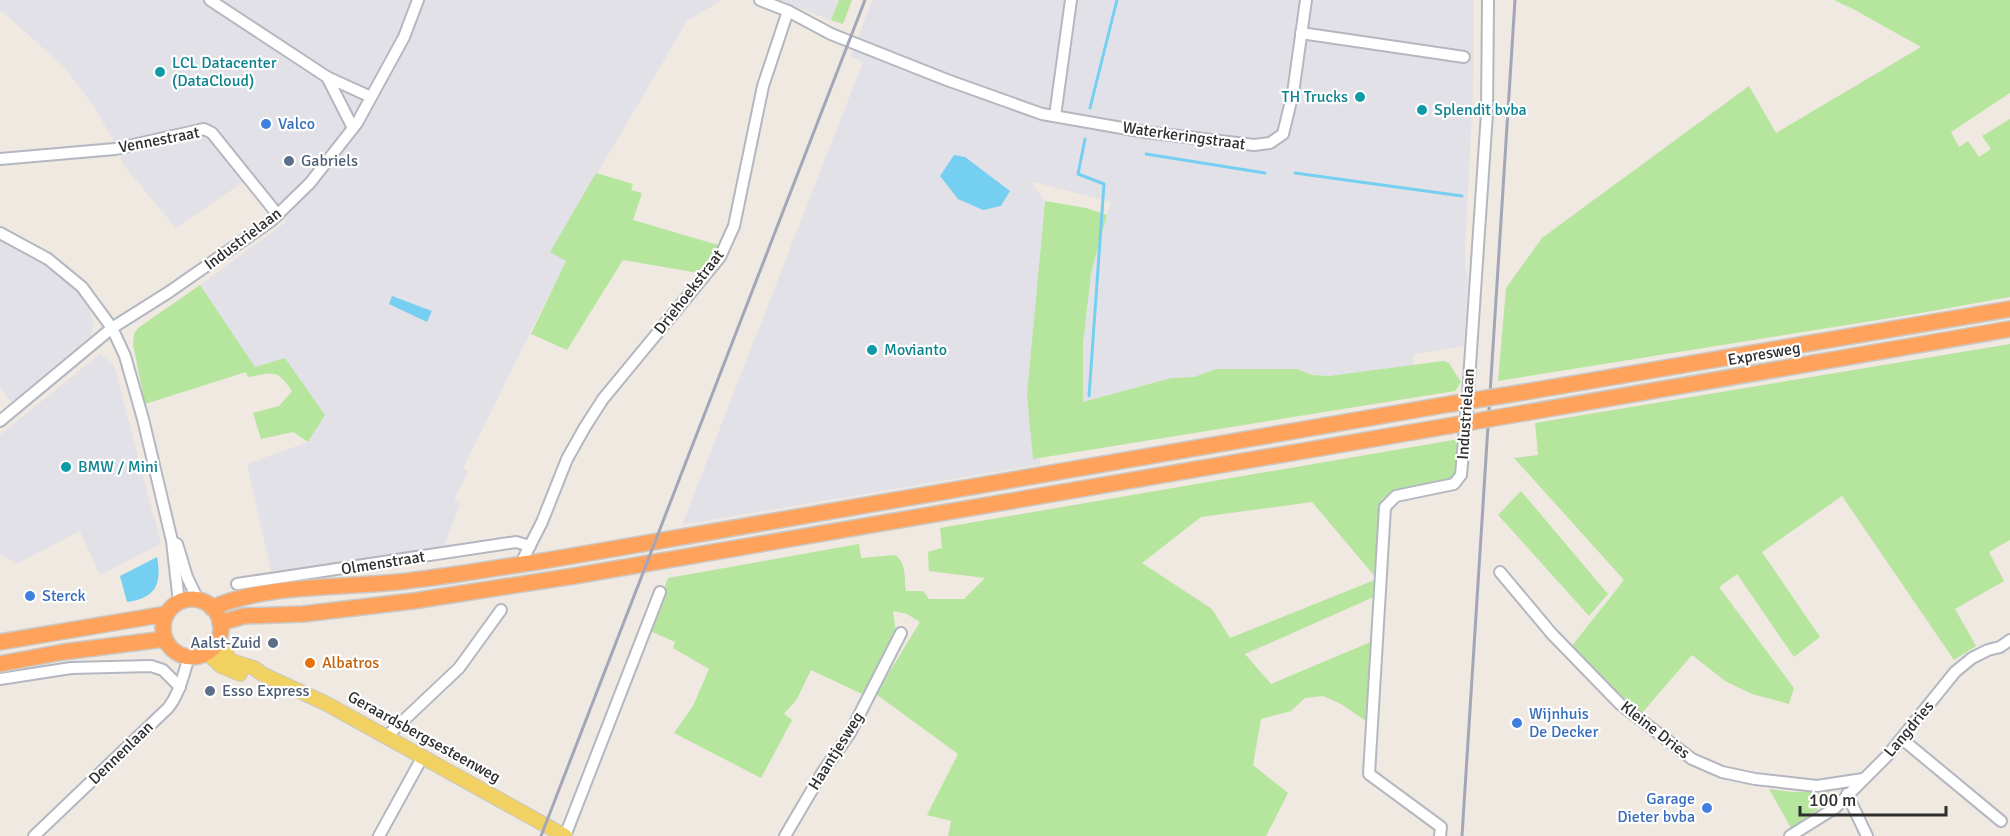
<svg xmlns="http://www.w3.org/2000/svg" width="2010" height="836" font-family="Signika,sans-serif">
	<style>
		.industrial { fill: #e3e1e8 }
		.green { fill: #b6e59e; fill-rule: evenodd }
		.water { fill: #75cff0 }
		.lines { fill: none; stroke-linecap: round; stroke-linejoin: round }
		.stream { stroke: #75cff0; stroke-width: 3 }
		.minor-casing { stroke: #b4b7c1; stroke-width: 14 }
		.major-casing { stroke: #c9c9c9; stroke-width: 16 }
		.highway-casing { stroke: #c9c9c9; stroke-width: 18 }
		.minor { stroke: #fff; stroke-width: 10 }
		.major { stroke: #f2d163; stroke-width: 14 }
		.highway { stroke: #ffa35c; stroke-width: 15 }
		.rail { stroke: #a3a6b8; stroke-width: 3 }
		.highway-bridge-casing { stroke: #c9c9c9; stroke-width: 18; stroke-linecap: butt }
		.highway-bridge { stroke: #ffa35c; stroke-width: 15 }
		.culture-dot { fill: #0f9aa8; stroke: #fff; stroke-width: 2 }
		.shop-dot { fill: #3f7fe0; stroke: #fff; stroke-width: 2 }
		.service-dot { fill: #5c6f8a; stroke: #fff; stroke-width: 2 }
		.food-dot { fill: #e8710a; stroke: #fff; stroke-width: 2 }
		.labels { text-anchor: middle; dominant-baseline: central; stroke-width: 4.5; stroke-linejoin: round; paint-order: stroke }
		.culture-label { font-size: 16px; fill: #0d838f; stroke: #fff; text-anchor: start }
		.shop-label { font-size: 16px; fill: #366cbe; stroke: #fff; text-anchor: start }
		.street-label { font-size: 16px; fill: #2e2e2e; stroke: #fff }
		.service-label { font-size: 16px; fill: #4e5e75; stroke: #fff; text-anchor: start }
		.food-label { font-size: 16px; fill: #c56008; stroke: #fff; text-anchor: start }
	</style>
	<rect width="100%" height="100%" fill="#efe9e1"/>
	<g class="industrial">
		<path d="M 0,0 L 722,0 L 687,21 L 551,252 L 566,261 L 463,468 L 468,472 L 454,500 L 460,504 L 444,546 L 271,571 L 247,464 L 308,442 L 325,415 L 285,358 L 255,367 L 200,285 L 286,222 L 249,178 L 176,228 L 124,166 L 113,140 L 95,108 L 64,67 L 3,12 L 0,12 Z"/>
		<path d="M 778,0 L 839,0 L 831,20 Z"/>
		<path d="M 872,0 L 1474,0 L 1474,70 L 1465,250 L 1465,268 L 1468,277 L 1464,346 L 1414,354 L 1413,365 L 1329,376 L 1312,375 L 1297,369 L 1216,369 L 1194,377 L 1171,378 L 1083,402 L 1083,344 L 1091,273 L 1111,202 L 1030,181 L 1045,201 L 1027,395 L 1041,464 L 682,525 L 863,62 L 851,56 Z"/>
		<path d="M 0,238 L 44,263 L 78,291 L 90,310 L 94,325 L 91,335 L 12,403 L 0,388 Z"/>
		<path d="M 100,354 L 114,365 L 161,544 L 100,575 L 80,531 L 18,563 L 0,555 L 0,435 Z"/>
	</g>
	<g class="green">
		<path d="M 839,0 L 852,0 L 843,24 L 831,20 Z"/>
		<path d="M 1834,0 L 2010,0 L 2010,93 L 1951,132 L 1959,147 L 1968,141 L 1979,157 L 1991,149 L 1982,136 L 2010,119 L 2010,297 L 1915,314 L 1498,381 L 1506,288 L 1542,238 L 1749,86 L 1776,133 L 1921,47 L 1855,10 Z"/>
		<path d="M 596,173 L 633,184 L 631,190 L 642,193 L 633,220 L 718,245 L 699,273 L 623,260 L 567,350 L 531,334 L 566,261 L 550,252 Z"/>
		<path d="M 1045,201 L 1086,208 L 1107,215 L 1091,273 L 1083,344 L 1083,402 L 1171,378 L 1194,377 L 1216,369 L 1297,369 L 1312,375 L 1329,376 L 1443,361 L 1449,363 L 1461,382 L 1455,391 L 1033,459 L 1027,395 Z"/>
		<path d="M 200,285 L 255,367 L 285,358 L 325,415 L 308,442 L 293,432 L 261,439 L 253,413 L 279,406 L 292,391 C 276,368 274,373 248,377 L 246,372 L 145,404 L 133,344 L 134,334 L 138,328 Z"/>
		<path d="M 2010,344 L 2010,540 L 1989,552 L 2004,581 L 1955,609 L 1976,646 L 1954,660 L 1842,496 L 1762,552 L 1820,637 L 1794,657 L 1737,574 L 1719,587 L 1794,688 L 1789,704 L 1752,694 L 1725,681 L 1692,655 L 1642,713 L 1605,681 L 1571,647 L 1624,580 L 1514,458 L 1538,455 L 1535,423 Z"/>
		<path d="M 1459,439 C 1459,449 1460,463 1456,472 C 1446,493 1401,482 1382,499 L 1379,512 L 1376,596 L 1245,654 L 1271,684 L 1373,641 L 1366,721 L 1341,704 L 1323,696 L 1305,698 L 1291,711 L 1261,719 L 1253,765 L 1288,793 L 1266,836 L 948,836 L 951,821 L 927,815 L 958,754 L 876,694 L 920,622 L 907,614 L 893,611 L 896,633 L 862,694 L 811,670 L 797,699 L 784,714 L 792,720 L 761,778 L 674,733 L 693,706 L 709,669 L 673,648 L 675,642 L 648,630 L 668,578 L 859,544 L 861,558 L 894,555 C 907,560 904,579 906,591 L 923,591 L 929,599 L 964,599 L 985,578 L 929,571 L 928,552 L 942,548 L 940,528 ZM 1312,502 L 1377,579 L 1230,638 L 1212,609 L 1142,563 L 1201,517 Z"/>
		<path d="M 1521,491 L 1608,594 L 1589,616 L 1498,515 Z"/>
		<path d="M 1769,789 L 1793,792 L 1829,791 L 1831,797 L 1830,801 L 1791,828 Z"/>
	</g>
	<g class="water">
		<path d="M 954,155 L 965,157 L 1010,191 L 1001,206 L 983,210 L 958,199 L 940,176 Z"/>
		<path d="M 392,296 L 432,311 L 427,322 L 389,304 Z"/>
		<path d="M 157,557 C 162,584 156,598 127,602 L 120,576 Z"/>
	</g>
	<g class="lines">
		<g class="stream">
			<path d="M 1090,108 L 1117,0"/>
			<path d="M 1085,139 L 1078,174 L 1104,184 L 1089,396"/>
			<path d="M 1146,154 L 1265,173"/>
			<path d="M 1295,173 L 1462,196"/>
		</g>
		<g class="minor-casing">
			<g id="minor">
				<path d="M 210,0 L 327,77 L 353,128"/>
				<path d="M 760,0 L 788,11 L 831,34 L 947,80 L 1042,114 L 1145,132 L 1254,145 L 1270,143 L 1283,134 L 1293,93 L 1306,0"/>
				<path d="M 1301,33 L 1464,57"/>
				<path d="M 327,77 L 371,97"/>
				<path d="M 1055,116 L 1071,0"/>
				<path d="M 0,159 L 115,149 L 204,129 L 212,133 L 278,215"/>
				<path d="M 0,233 L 48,259 L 82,287 L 112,328 L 125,356 L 143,419 L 172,541 L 179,602"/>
				<path d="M 0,421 L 112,328 L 169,292 L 271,221 L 310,183 L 357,123 L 404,37 L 418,0"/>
				<path d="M 175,543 L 177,544 L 187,577 L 198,600"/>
				<path d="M 520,565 L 542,522 L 567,459 L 585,427 L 603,399 L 720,257 L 734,226 L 763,86 L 788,11"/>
				<path d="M 1500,572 L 1552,634 L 1620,704 L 1692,759 L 1722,772 L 1755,779 L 1817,786 L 1863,779"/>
				<path d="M 237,584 L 516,542 L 530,546"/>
				<path d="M 0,679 L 71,668 L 151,666 L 163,670 L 180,687"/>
				<path d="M 386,737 L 459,668 L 501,610"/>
				<path d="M 1902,739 L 2001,821"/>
				<path d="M 1847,794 L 1867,836"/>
				<path d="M 34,836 L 168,708 C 180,693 183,675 189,657"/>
				<path d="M 379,836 L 423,756"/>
				<path d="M 565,836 L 660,592"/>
				<path d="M 785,836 L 822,773 L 850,733 L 901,633"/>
				<path d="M 1440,836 L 1441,827 L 1369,774 L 1385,507 L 1396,496 L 1454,484 L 1461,475 L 1468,395 L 1487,113 L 1488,0"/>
				<path d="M 1790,836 L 1835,808 L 1888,755 L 1955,672 L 1972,658 L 1988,650 L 2000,647 L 2010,640"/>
			</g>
		</g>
		<g class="major-casing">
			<g id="major">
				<path d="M 217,641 L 231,661 L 254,668 L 262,674 L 327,704 L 565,836"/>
				<path d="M 207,653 L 221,666 L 240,674"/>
			</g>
		</g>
		<g class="highway-casing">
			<g id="highway">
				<path d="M 1525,392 L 2010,309"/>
				<path d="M 1524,413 L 2010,329"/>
				<circle cx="192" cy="628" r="29"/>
				<path d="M 212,608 C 265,584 339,588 397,582 C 446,577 494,568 543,561 L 1450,404"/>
				<path d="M 220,623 L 244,616 L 303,614 L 413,601 L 574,576 L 1448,426"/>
				<path d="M 0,642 L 166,614"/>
				<path d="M 0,664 L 63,652 L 165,639"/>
			</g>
		</g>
		<use href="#minor" class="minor"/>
		<use href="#major" class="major"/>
		<use href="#highway" class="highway"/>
		<g class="rail">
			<path d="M 541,836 L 865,0"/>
			<path d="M 1462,836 L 1515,0"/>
		</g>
		<g class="highway-bridge-casing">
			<g id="highway-bridge">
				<path d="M 1450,404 L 1525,392"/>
				<path d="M 1448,426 L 1524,413"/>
			</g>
		</g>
		<use href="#highway-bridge" class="highway-bridge"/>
	</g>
	<g class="culture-dot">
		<circle cx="160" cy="72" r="6"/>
		<circle cx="1360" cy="97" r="6"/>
		<circle cx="1422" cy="110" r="6"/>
		<circle cx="872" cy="350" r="6"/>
		<circle cx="66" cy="467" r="6"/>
	</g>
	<g class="shop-dot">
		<circle cx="266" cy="124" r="6"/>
		<circle cx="30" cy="596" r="6"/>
		<circle cx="1517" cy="723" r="6"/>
		<circle cx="1707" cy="808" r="6"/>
	</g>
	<g class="service-dot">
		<circle cx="289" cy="161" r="6"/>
		<circle cx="273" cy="643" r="6"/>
		<circle cx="210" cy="691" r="6"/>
	</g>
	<circle class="food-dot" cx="310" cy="663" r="6"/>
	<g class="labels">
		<g class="culture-label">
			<text x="172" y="63">LCL Datacenter<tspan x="172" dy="18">(DataCloud)</tspan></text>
			<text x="1348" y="97" text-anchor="end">TH Trucks</text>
			<text x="1434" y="110">Splendit bvba</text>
			<text x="884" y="350">Movianto</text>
			<text x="78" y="467">BMW / Mini</text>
		</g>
		<g class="shop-label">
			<text x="278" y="124">Valco</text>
			<text x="42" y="596">Sterck</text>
			<text x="1529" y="714">Wijnhuis<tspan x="1529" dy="18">De Decker</tspan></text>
			<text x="1695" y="799" text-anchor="end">Garage<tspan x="1695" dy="18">Dieter bvba</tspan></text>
		</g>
		<g class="street-label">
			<text transform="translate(1184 136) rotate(8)">Waterkeringstraat</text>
			<text transform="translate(159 140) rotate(-11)">Vennestraat</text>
			<text transform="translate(243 239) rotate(-37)">Industrielaan</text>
			<text transform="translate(689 292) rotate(-52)">Driehoekstraat</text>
			<text transform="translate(1764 354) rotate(-10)">Expresweg</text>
			<text transform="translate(1466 414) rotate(-86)">Industrielaan</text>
			<text transform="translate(383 563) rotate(-9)">Olmenstraat</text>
			<text transform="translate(1909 729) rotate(-50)">Langdries</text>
			<text transform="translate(1655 730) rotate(38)">Kleine Dries</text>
			<text transform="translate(424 737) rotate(29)">Geraardsbergsesteenweg</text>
			<text transform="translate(836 751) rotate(-58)">Haantjesweg</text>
			<text transform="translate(121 753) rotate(-44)">Dennenlaan</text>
		</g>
		<g class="service-label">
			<text x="301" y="161">Gabriels</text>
			<text x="261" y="643" text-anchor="end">Aalst-Zuid</text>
			<text x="222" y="691">Esso Express</text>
		</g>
		<g class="food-label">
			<text x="322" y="663">Albatros</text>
		</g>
	</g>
	<path d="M1800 806v9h146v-9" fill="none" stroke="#2e2e2e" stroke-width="3"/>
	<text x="1809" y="806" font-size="18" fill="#2e2e2e" stroke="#ffffff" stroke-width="4.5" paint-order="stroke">100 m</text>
</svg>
